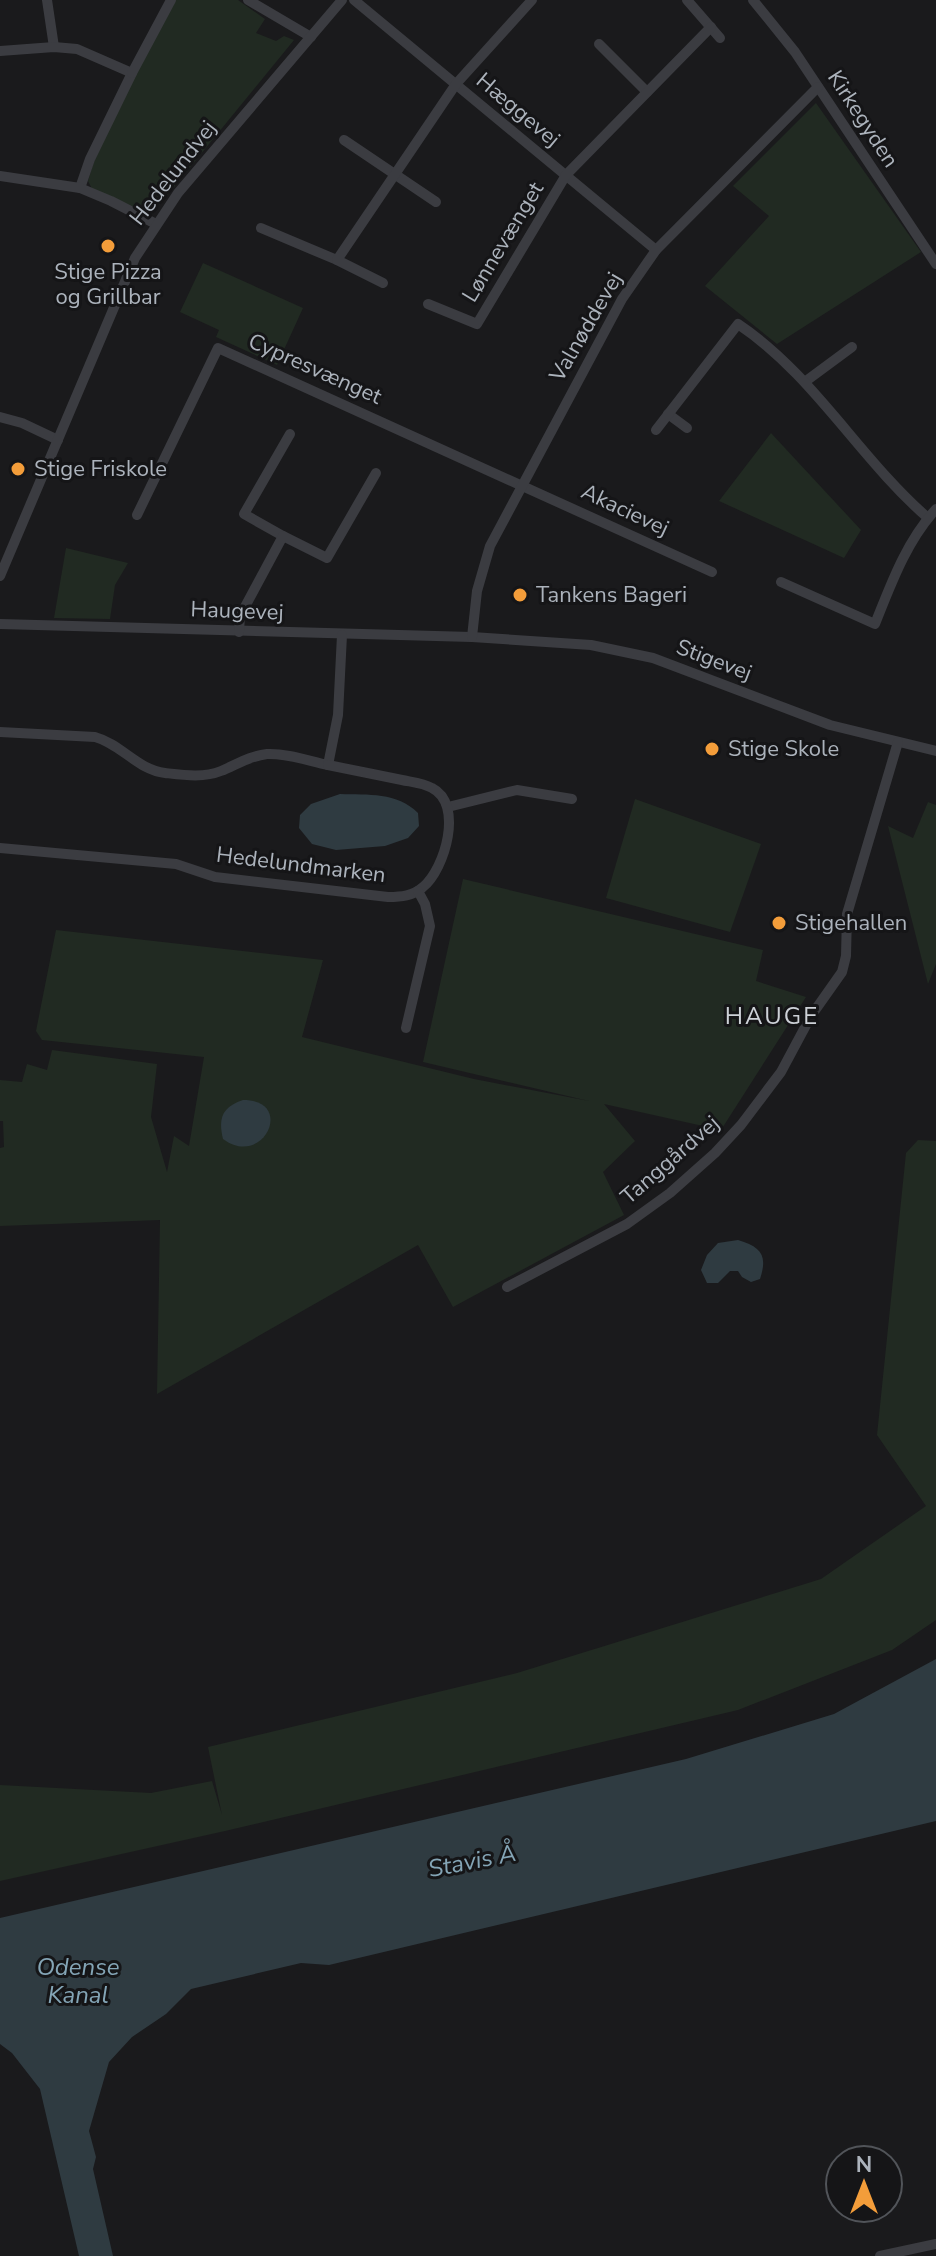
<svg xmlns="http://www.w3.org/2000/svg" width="936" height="2256" font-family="'Nunito Sans',sans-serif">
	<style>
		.green { fill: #212a22 }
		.water { fill: #2f3b41 }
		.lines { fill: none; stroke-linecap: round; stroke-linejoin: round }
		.minor { stroke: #3b3c41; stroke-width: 10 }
		.poi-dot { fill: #f39d3a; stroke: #151517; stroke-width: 3 }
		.labels { text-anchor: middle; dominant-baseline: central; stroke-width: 6; stroke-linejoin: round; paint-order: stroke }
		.street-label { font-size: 22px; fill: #acb3bc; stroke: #151517 }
		.poi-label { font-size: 22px; fill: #acb3bc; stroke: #151517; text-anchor: start }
		.neighbourhood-label { font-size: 24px; letter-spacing: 2px; fill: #cdd1d7; stroke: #151517 }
		.water-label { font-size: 24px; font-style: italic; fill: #84a5b6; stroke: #151517 }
	</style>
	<rect width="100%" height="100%" fill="#1a1a1c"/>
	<g class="green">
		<path d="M 176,0 L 238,0 L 265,19 L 256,33 L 276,41 L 284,36 L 294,40 L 151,215 L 92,189 L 88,181 C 106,118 144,58 176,0 Z"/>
		<path d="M 816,103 L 921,252 L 777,344 L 705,286 L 769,216 L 733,186 Z"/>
		<path d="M 203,263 L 303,308 L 277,365 L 216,337 L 219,330 L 180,312 Z"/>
		<path d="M 771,433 L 861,530 L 844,558 L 719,501 Z"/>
		<path d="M 66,548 L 128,563 L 115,585 L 110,619 L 54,618 Z"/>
		<path d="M 635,799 L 761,844 L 730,932 L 606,898 Z"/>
		<path d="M 928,802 L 936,805 L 936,964 L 928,984 L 888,826 L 913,838 Z"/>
		<path d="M 463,879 L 763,950 L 756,981 L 806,997 L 721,1130 L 604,1104 L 635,1141 L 603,1172 L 624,1215 L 453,1307 L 418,1245 L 157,1394 L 160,1220 L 0,1226 L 0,1148 L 4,1147 L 3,1121 L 0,1121 L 0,1080 L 22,1082 L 27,1064 L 47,1070 L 52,1050 L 157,1064 L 151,1117 L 167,1172 L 174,1136 L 189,1146 L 204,1057 L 42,1040 L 36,1031 L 56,930 L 323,960 L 302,1037 L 474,1079 L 589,1101 L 423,1062 Z"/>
		<path d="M 918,1140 L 936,1141 L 936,1620 L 892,1650 L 738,1710 L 225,1831 L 0,1881 L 0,1785 L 151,1793 L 212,1781 L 222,1815 L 208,1747 L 517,1673 L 821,1579 L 926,1506 L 877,1435 L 906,1153 Z"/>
	</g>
	<g class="water">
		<path d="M 340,794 C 368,795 397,792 418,813 L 419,826 L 408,838 L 385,846 L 336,850 L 312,844 L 299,828 L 300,815 L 311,804 Z"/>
		<path d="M 243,1100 C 296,1100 263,1169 223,1139 C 218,1118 222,1107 243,1100 Z"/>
		<path d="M 738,1240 C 761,1247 768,1255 760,1279 L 751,1282 L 742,1277 L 738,1271 L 730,1271 L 718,1283 L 707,1283 L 701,1270 L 707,1255 L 718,1243 Z"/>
		<path d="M 936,1659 L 936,1821 L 329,1965 L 301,1963 L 191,1989 L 166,2014 L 132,2037 L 109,2062 L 89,2131 L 96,2157 L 93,2169 L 113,2256 L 79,2256 L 40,2089 L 12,2053 L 0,2044 L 0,1918 L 686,1759 L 834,1714 Z"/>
	</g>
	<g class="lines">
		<g class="minor">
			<path d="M 47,0 L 54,47"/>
			<path d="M 248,0 L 311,37"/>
			<path d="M 354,0 L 656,250"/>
			<path d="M 687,0 L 720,38"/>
			<path d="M 753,0 L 795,52 L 936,264"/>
			<path d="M 599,44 L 647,92"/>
			<path d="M 0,51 L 54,47 L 77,49 L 132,73 L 90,159 L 80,188"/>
			<path d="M 132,73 L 171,0"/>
			<path d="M 344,140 L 436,202"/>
			<path d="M 0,176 L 80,188 L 111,201 L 156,224"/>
			<path d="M 261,228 L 337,260"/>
			<path d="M 383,283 L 337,260 L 456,84 L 532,0"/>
			<path d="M 428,304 L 477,324 L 566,175 L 711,27"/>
			<path d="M 806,381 L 852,347"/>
			<path d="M 668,414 L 687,428"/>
			<path d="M 0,417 L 22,423 L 58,440"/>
			<path d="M 656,430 L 738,324 C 814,375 859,458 928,518"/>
			<path d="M 137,515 L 218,348 L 712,572"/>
			<path d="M 283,536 L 244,514 L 290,434"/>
			<path d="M 0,576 L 135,258 L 178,193 L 342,0"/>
			<path d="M 781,582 L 875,624 C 891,584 906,542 936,509"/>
			<path d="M 0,624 L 472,637 L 591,645 L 653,658 L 830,725 L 936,751"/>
			<path d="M 239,632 L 240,616 L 283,536 L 327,558 L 376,473"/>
			<path d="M 472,637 L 477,591 L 490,546 L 622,299 L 656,250 L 818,87"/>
			<path d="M 0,732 L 95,737 C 121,744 138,770 165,773 C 183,775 204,778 221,771 C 236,765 249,756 267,754 C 287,753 309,761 328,765 L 338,715 L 342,635"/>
			<path d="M 448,807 L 517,790 L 572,799"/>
			<path d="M 0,848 L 176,864 L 215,877 L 388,897 C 401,897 413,896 423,887 C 445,869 464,804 432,788 C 423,783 411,782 402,780 C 377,775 353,770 328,765"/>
			<path d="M 406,1028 L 430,926 L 425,904 L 418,891"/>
			<path d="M 507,1287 L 627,1224 L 670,1193 L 715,1153 L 741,1125 L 781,1072 L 811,1016 L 842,972 L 846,956 L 847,914 L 898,742"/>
			<path d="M 880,2256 L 936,2244"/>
		</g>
	</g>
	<g class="poi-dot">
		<circle cx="108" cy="246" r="8"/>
		<circle cx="18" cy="469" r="8"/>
		<circle cx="520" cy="595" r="8"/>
		<circle cx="712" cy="749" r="8"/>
		<circle cx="779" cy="923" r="8"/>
	</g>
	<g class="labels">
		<g class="street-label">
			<text transform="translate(518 110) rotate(40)">Hæggevej</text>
			<text transform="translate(863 119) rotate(57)">Kirkegyden</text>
			<text transform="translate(173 173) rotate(-52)">Hedelundvej</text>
			<text transform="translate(503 242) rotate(-59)">Lønnevænget</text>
			<text transform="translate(586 327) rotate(-60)">Valnøddevej</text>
			<text transform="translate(315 369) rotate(24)">Cypresvænget</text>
			<text transform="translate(625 510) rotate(25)">Akacievej</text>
			<text transform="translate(237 611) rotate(2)">Haugevej</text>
			<text transform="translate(714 660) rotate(21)">Stigevej</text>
			<text transform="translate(301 865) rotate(7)">Hedelundmarken</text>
			<text transform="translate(670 1160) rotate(-41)">Tanggårdvej</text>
		</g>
		<g class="poi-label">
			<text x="108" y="272" text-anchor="middle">Stige Pizza<tspan x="108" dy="25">og Grillbar</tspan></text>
			<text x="34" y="469">Stige Friskole</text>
			<text x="536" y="595">Tankens Bageri</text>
			<text x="728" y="749">Stige Skole</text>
			<text x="795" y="923">Stigehallen</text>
		</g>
		<g class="neighbourhood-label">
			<text x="772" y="1016">HAUGE</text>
		</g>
		<g class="water-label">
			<text transform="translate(472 1861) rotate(-11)">Stavis Å</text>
			<text x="78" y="1967">Odense<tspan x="78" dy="28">Kanal</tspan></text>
		</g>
	</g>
	<g transform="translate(864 2184)"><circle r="38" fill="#151517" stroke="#515459" stroke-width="2"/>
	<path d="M0-6L14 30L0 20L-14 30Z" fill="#f39d3a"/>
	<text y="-12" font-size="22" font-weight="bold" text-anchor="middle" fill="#acb3bc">N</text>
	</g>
</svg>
